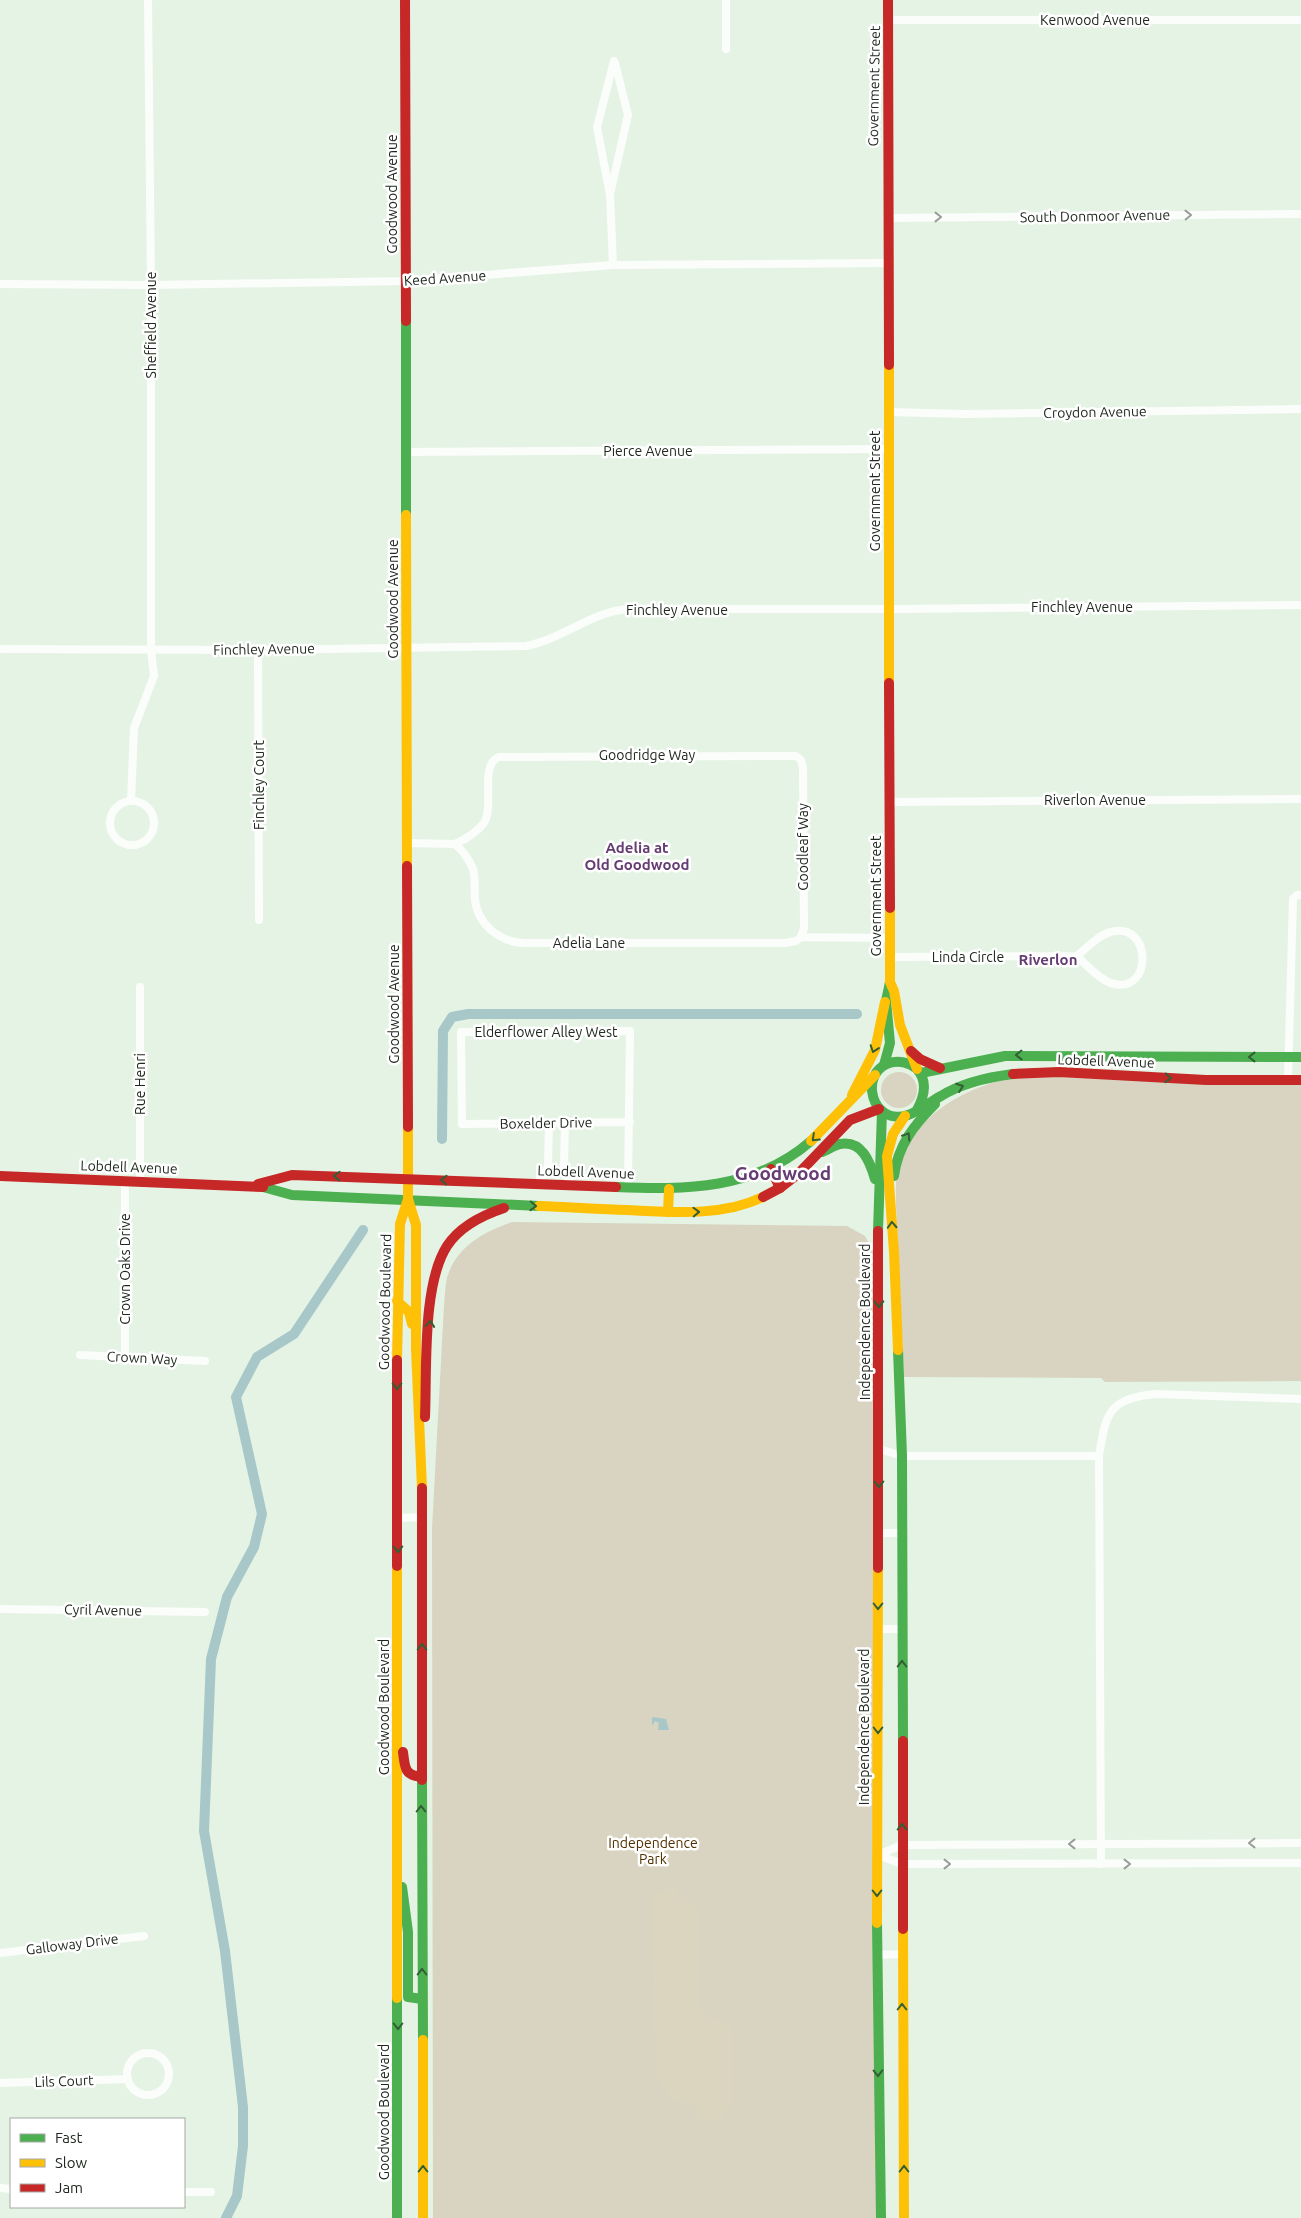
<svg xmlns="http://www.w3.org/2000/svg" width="1301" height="2218" font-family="Ubuntu,sans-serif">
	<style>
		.green { fill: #d8d4c1 }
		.forest { fill: #dbd5c0 }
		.water { fill: #a7c7c9 }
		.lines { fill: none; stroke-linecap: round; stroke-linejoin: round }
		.canal { stroke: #a7c7c9; stroke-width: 10 }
		.street { stroke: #fbfdfb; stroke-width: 8 }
		.fast { stroke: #4caf50; stroke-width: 10 }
		.slow { stroke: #ffc107; stroke-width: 10 }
		.jam { stroke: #c62828; stroke-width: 10 }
		.oneway { stroke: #989e98 }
		.oneway2 { stroke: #325f33 }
		.labels { text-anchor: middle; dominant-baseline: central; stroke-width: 5; stroke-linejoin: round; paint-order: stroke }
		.street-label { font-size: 14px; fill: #20291f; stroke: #fff }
		.park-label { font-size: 14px; fill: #4e3000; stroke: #fff }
		.neighbourhood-label { font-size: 15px; font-weight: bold; fill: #653c73; stroke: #fff }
		.district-label { font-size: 19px; font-weight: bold; fill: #653c73; stroke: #fff }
	</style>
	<rect width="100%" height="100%" fill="#e5f3e4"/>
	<g class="green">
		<circle cx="899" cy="1090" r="18"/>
		<path d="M 1028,1075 L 1301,1083 L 1301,1381 L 1105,1382 L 1101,1378 L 904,1377 L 896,1204 C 896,1190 895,1175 900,1162 C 918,1109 976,1082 1028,1075 Z"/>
		<path d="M 512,1222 L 847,1226 L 865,1236 L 873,1251 L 878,2218 L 433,2218 L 432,1529 L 444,1305 C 445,1296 445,1286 447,1278 C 456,1246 484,1232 512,1222 Z"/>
	</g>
	<path class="forest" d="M 673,1888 L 698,1909 L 699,2008 L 734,2030 L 734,2102 C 724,2115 713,2132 696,2115 L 697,2103 L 676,2102 C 668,2092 659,2087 655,2074 L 653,1894 Z"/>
	<path class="water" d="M 652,1717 L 666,1719 L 669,1730 L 658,1730 L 659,1723 L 655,1721 L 652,1726 Z"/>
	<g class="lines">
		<g class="canal">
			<path d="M 442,1139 L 443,1031 L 452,1017 L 468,1014 L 857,1014"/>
			<path d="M 226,2218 L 237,2196 L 243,2146 L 243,2107 L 225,1951 L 204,1831 L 211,1659 L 227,1597 L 254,1547 L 262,1514 L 236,1397 L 257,1357 L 294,1334 L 363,1230"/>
		</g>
		<g class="street">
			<path d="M 888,20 L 1301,20"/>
			<path d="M 726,49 L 726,0"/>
			<path d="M 611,190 L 628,115 L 615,63"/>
			<path d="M 889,218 L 1301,214"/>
			<path d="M 613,265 L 610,195 L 597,127 L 614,61"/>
			<path d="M 0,284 L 151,285 L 406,281 L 613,265 L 889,263"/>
			<path d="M 889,412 L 966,414 L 1301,409"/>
			<path d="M 406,452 L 889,449"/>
			<path d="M 0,649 L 258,650 L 526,646 C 563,639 592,611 629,609 L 901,609 L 1301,605"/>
			<path d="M 258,650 L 259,920"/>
			<path d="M 131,801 L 134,728 L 154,676 L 151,650 L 151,285 L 148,0"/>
			<circle cx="132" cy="823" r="22"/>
			<path d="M 890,802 L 1301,799"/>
			<path d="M 408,843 L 455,844"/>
			<path d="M 801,937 L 804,928 L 803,768 L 801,760 L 796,756 L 499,757 C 479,764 495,805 484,823 C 477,832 466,839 455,844 C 463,851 469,859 473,869 C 476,879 474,890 475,900 C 478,925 500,942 524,943 L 785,943 L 796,941 L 801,937 L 890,938"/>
			<path d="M 890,957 L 1077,956 C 1087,948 1098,935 1111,932 C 1152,921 1153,993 1114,984 C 1101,981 1086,965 1077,956"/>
			<path d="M 140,987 L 140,1181"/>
			<path d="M 1288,1080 L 1293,899 L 1297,895 L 1301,895"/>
			<path d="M 565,1123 L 564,1169 L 571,1185"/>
			<path d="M 537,1184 L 548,1167 L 549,1123"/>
			<path d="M 628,1187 L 630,1031 L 461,1032 L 462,1124 L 630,1122"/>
			<path d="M 80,1355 L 205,1361"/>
			<path d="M 125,1357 L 125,1181"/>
			<path d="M 879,1449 L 902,1456 L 1099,1456"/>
			<path d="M 398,1518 L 422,1517"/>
			<path d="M 879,1533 L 902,1533"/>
			<path d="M 0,1609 L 205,1612"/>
			<path d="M 878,1629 L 902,1629"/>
			<path d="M 1301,1843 L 902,1845 L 878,1855 L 902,1864 L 1301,1863"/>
			<path d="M 1101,1864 L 1099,1456 C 1106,1413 1108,1399 1155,1394 L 1301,1399"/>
			<path d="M 0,1953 L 144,1936"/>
			<path d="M 877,1955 L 902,1954"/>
			<circle cx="148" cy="2074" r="21"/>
			<path d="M 0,2083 L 128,2079"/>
			<path d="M 0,2188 L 11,2189"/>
			<path d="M 184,2192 L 211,2192"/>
		</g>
		<g class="fast">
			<path d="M 406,321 L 406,515"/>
			<path d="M 884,1065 L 890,1043 L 886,1001 L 890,982"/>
			<path d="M 921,1073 L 1005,1056 L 1301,1057"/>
			<path d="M 917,1110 C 947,1055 869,1045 872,1091 C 873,1099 876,1106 882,1111 C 889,1117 899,1118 908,1115 C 920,1111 930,1102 941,1096 C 962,1083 989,1077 1013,1074"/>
			<path d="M 822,1152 C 828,1150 834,1145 840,1144 C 862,1140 870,1162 875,1179"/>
			<path d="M 894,1176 C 898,1145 914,1125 935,1104"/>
			<path d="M 263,1187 L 292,1195 L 539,1206"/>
			<path d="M 616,1187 C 685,1190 755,1190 811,1141"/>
			<path d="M 878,1231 L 882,1111"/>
			<path d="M 898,1350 L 902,1456 L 903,1741"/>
			<path d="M 422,1780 L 423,2040"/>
			<path d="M 402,1887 L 408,1932 L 408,1997 L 422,1999"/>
			<path d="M 877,1923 L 881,2218"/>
			<path d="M 397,1998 L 397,2218"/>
		</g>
		<g class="slow">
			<path d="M 889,365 L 889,683"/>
			<path d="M 406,515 L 407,866"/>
			<path d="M 890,908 L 890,982 L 894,991 L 900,1025 L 917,1069"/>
			<path d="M 852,1095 L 875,1050 L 885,1002"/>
			<path d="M 408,1127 L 408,1199 L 416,1225 L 416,1349 L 422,1488"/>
			<path d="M 811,1141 L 875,1075"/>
			<path d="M 539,1206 C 568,1207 597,1209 627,1210 C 671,1212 722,1217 763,1197"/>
			<path d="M 668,1212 L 669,1189"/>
			<path d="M 397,1301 L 409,1312 L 412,1324"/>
			<path d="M 898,1350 L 894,1252 L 887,1156 L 893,1134 L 905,1116"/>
			<path d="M 397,1360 L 400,1224 L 408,1199"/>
			<path d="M 397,1566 L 397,1998"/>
			<path d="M 877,1923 L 878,1568"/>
			<path d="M 903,1929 L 904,2218"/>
			<path d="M 423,2040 L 423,2218"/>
		</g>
		<g class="jam">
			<path d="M 405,0 L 406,321"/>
			<path d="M 888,0 L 889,365"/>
			<path d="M 889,683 L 890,908"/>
			<path d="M 407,866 L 408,1127"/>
			<path d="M 911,1051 L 920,1059 L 940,1068"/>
			<path d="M 1013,1074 L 1059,1072 L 1206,1080 L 1301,1080"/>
			<path d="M 771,1169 L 780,1188"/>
			<path d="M 0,1176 L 263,1187"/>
			<path d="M 258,1184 L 292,1175 L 616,1187"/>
			<path d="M 763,1197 L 780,1188 L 798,1174 L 850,1120 L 879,1109"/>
			<path d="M 397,1360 L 397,1566"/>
			<path d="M 425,1417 C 427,1370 422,1285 447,1246 C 460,1226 483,1215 504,1208"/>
			<path d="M 422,1488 L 422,1780"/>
			<path d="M 878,1568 L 878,1231"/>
			<path d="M 903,1741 L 903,1929"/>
			<path d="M 403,1752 C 405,1767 404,1775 421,1777"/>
		</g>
	</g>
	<defs><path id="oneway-chevron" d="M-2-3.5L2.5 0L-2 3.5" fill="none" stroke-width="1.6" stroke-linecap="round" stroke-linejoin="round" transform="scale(1.25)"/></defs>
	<g class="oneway">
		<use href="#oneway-chevron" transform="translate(1188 215) rotate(-1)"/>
		<use href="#oneway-chevron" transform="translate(938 217)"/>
		<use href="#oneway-chevron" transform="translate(1252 1843) rotate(180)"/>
		<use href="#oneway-chevron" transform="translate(1072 1844) rotate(180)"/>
		<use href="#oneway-chevron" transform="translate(947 1864)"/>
		<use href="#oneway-chevron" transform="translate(1127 1864)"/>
	</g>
	<g class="oneway2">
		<use href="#oneway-chevron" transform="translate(874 1049) rotate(109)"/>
		<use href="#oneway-chevron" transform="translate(1019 1055) rotate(179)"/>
		<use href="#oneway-chevron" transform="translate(1252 1057) rotate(-180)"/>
		<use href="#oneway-chevron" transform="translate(1168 1078) rotate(3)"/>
		<use href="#oneway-chevron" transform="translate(960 1087) rotate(-20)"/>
		<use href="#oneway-chevron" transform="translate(907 1136) rotate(-57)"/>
		<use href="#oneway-chevron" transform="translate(815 1138) rotate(137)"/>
		<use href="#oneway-chevron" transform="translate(337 1176) rotate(-178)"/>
		<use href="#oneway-chevron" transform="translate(444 1180) rotate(-178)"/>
		<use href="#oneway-chevron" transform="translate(533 1206) rotate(2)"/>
		<use href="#oneway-chevron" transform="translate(696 1212) rotate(-2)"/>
		<use href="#oneway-chevron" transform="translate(892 1225) rotate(-93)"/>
		<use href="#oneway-chevron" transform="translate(879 1304) rotate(89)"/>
		<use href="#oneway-chevron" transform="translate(430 1324) rotate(-85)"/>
		<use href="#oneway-chevron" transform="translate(397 1386) rotate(90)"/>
		<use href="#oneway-chevron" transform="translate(879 1484) rotate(90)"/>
		<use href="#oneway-chevron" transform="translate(398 1549) rotate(90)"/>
		<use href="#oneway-chevron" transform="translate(878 1606) rotate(90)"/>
		<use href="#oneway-chevron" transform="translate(422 1647) rotate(-90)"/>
		<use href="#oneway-chevron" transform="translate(902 1664) rotate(-90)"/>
		<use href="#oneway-chevron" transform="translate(878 1730) rotate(90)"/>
		<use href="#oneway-chevron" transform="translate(421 1809) rotate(-90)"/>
		<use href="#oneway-chevron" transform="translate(902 1827) rotate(-90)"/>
		<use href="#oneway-chevron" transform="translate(877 1893) rotate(90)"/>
		<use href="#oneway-chevron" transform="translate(422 1972) rotate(-90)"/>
		<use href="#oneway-chevron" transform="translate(902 2007) rotate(-90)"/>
		<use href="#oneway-chevron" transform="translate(398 2026) rotate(90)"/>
		<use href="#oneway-chevron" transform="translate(878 2073) rotate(89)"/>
		<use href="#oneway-chevron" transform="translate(423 2169) rotate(-90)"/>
		<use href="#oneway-chevron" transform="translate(904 2169) rotate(-90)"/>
	</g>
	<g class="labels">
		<g class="street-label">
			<text x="1095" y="20">Kenwood Avenue</text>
			<text transform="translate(874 86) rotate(-89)">Government Street</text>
			<text transform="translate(392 194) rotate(-90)">Goodwood Avenue</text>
			<text transform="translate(1095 216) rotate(-1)">South Donmoor Avenue</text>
			<text transform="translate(445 278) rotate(-4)">Keed Avenue</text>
			<text transform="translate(151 325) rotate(-90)">Sheffield Avenue</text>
			<text transform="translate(1095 412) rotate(-1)">Croydon Avenue</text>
			<text x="648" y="451">Pierce Avenue</text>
			<text transform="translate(875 491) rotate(-90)">Government Street</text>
			<text transform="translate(393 599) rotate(-90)">Goodwood Avenue</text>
			<text x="1082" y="607">Finchley Avenue</text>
			<text x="677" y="610">Finchley Avenue</text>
			<text transform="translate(264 649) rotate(-1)">Finchley Avenue</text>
			<text x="647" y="755">Goodridge Way</text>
			<text transform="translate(259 785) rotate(-90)">Finchley Court</text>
			<text x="1095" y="800">Riverlon Avenue</text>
			<text transform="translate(803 847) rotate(-90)">Goodleaf Way</text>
			<text transform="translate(876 896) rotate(-90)">Government Street</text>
			<text x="589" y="943">Adelia Lane</text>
			<text x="968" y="957">Linda Circle</text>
			<text transform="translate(394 1004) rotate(-90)">Goodwood Avenue</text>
			<text x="546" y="1032">Elderflower Alley West</text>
			<text transform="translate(1106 1061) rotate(2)">Lobdell Avenue</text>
			<text transform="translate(140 1084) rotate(-90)">Rue Henri</text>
			<text transform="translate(546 1123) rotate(-1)">Boxelder Drive</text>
			<text transform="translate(129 1167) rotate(2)">Lobdell Avenue</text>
			<text transform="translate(586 1172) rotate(2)">Lobdell Avenue</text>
			<text transform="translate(125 1269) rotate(-90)">Crown Oaks Drive</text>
			<text transform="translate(385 1302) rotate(-89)">Goodwood Boulevard</text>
			<text transform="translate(865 1322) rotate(-90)">Independence Boulevard</text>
			<text transform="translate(142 1358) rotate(3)">Crown Way</text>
			<text transform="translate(103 1610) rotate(1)">Cyril Avenue</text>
			<text transform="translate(384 1707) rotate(-90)">Goodwood Boulevard</text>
			<text transform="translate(864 1727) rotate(-90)">Independence Boulevard</text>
			<text transform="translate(72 1944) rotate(-7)">Galloway Drive</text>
			<text transform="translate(64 2081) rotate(-2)">Lils Court</text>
			<text transform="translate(384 2112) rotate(-90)">Goodwood Boulevard</text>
		</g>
		<g class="park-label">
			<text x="653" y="1843">Independence<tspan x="653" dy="16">Park</tspan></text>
		</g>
		<g class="neighbourhood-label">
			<text x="637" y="847">Adelia at<tspan x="637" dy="17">Old Goodwood</tspan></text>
			<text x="1048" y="959">Riverlon</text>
		</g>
		<g class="district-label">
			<text x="783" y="1173">Goodwood</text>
		</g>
	</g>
	<rect x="10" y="2118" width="175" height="90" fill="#ffffff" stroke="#a6a9a5"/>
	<rect x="20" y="2134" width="25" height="8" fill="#4caf50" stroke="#a6a9a5"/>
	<text x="55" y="2143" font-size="15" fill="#20291f">Fast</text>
	<rect x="20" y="2159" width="25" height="8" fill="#ffc107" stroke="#a6a9a5"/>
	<text x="55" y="2168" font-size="15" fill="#20291f">Slow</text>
	<rect x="20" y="2184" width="25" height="8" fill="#c62828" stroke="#a6a9a5"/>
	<text x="55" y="2193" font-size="15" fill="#20291f">Jam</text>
</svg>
